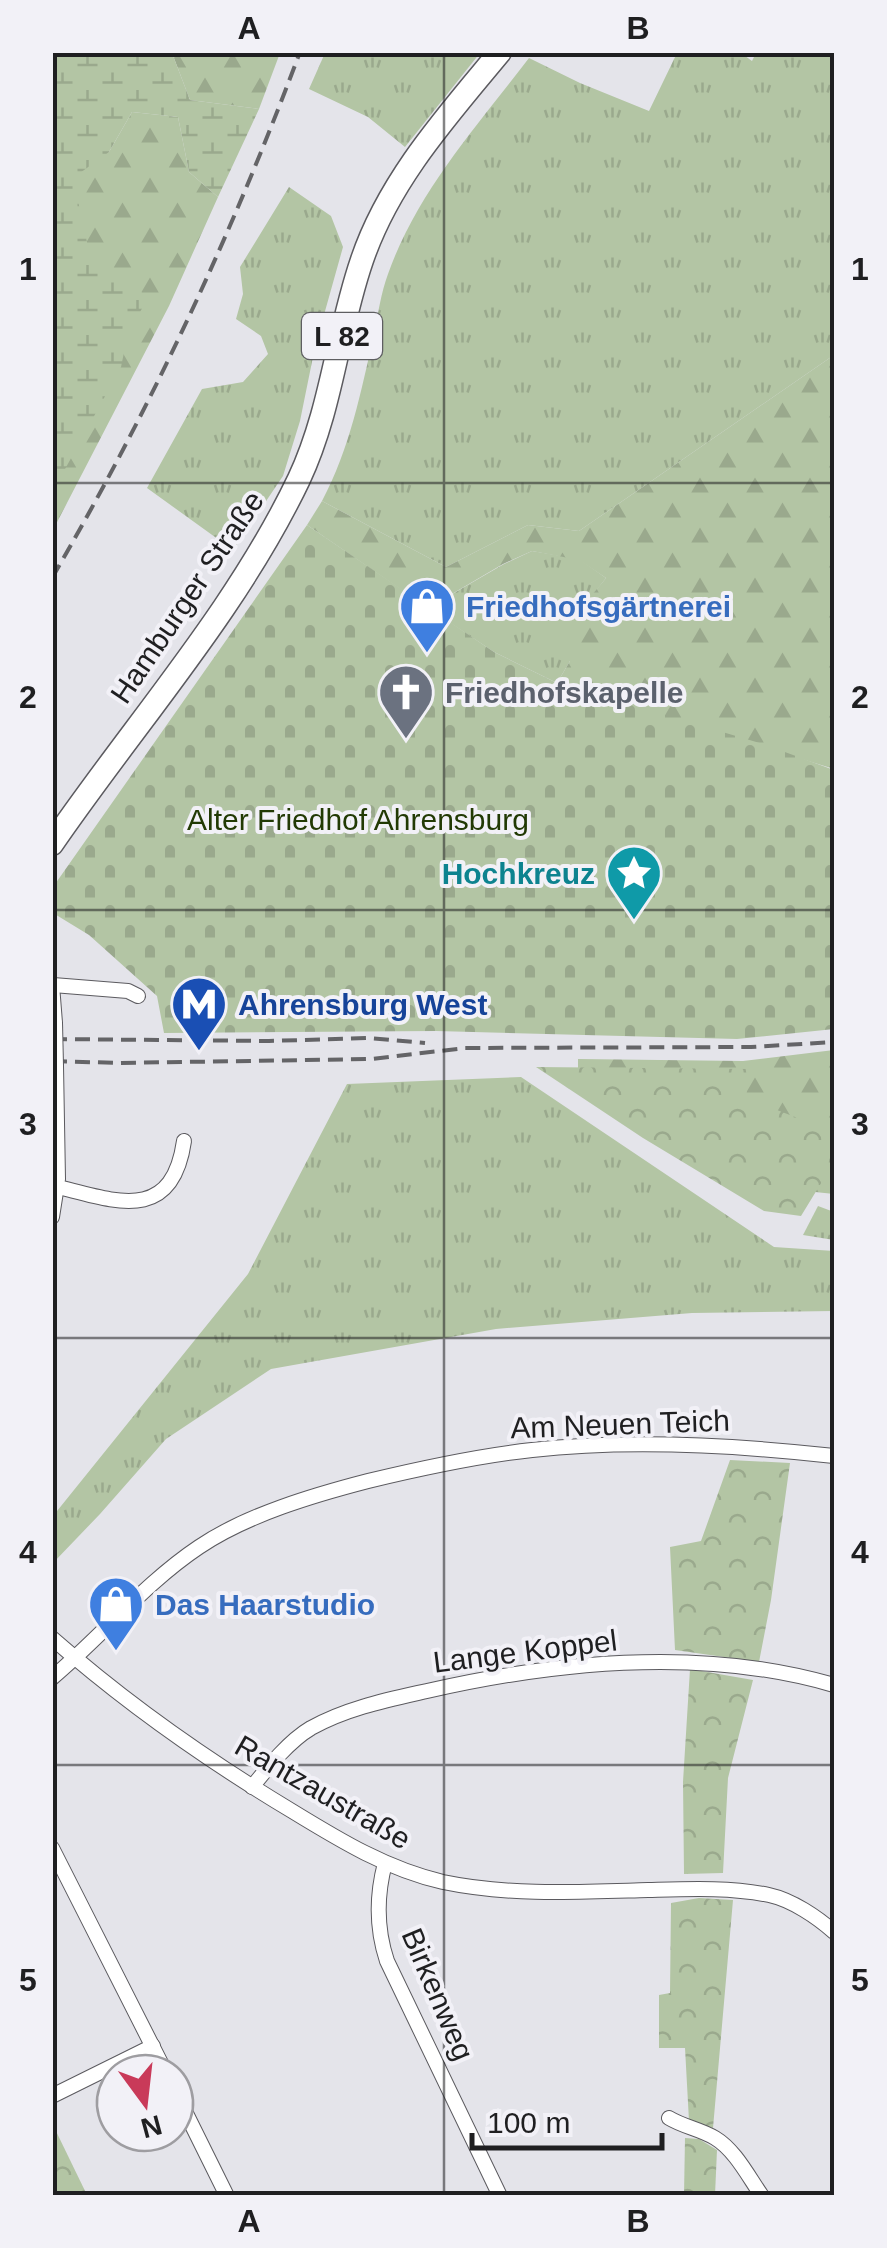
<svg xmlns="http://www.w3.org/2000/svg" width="887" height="2248" font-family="Arial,sans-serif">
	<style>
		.grass { fill: url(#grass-tufts) }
		.forest { fill: url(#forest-firs) }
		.wetland { fill: url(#wetland-marsh) }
		.cemetery { fill: url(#cemetery-stones) }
		.park { fill: url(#park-crowns) }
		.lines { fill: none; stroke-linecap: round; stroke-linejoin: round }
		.street-casing { stroke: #5b5a5f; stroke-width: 16 }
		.primary-casing { stroke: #5b5a5f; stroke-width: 25 }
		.street { stroke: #fff; stroke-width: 14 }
		.primary { stroke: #fff; stroke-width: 22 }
		.rail { stroke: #646467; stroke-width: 4; stroke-dasharray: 15 8; stroke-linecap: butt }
		.street-bridge-casing { stroke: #5b5a5f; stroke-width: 16; stroke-linecap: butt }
		.street-bridge { stroke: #fff; stroke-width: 14 }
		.grid { fill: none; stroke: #1f1f21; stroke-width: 2.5; stroke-opacity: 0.55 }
		.labels { text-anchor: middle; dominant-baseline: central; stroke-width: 8; stroke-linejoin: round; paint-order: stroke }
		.shield { fill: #f2f1f7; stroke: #5e5e61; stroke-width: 2.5 }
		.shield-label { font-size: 28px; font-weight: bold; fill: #1f1f21 }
		.street-label { font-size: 30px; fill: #1f1f21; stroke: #f2f1f7 }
		.shop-label { font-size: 30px; font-weight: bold; fill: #366cbe; stroke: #f2f1f7; text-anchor: start }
		.worship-label { font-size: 30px; font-weight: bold; fill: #5b616d; stroke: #f2f1f7; text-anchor: start }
		.park-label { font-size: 30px; fill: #223a04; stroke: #f2f1f7 }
		.culture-label { font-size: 30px; font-weight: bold; fill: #0d838f; stroke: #f2f1f7; text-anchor: end }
		.transit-label { font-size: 30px; font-weight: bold; fill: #164399; stroke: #f2f1f7; text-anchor: start }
		.neatline { fill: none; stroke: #1f1f21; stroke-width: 4 }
		.grid-label { font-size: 32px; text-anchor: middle; font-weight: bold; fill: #1f1f21 }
	</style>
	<defs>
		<pattern id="grass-tufts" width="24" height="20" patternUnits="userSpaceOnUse" patternTransform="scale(2.5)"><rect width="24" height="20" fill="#b3c5a4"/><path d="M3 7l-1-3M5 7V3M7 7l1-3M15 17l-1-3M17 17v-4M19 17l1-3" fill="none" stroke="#9aa98d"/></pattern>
		<pattern id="forest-firs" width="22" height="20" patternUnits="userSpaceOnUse" patternTransform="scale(2.5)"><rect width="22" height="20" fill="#b3c5a4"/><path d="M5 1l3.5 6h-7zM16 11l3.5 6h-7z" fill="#9aa98d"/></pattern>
		<pattern id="wetland-marsh" width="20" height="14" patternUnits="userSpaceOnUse" patternTransform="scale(2.5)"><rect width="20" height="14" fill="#b3c5a4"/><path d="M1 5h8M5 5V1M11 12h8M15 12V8" fill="none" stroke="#9aa98d"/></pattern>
		<pattern id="cemetery-stones" width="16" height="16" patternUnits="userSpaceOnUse" patternTransform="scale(2.5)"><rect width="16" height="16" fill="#b3c5a4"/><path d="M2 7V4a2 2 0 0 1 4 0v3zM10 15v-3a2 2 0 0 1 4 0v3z" fill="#9aa98d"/></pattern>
		<pattern id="park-crowns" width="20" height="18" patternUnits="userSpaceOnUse" patternTransform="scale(2.5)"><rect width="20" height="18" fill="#b3c5a4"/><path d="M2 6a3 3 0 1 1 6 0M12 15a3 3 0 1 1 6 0" fill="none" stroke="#9aa98d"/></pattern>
	</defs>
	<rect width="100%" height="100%" fill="#e4e4ea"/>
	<g class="grass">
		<path d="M 325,53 L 325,52 L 480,53 L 405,147 L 368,117 L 309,89 Z"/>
		<path d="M 677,53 L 741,53 L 752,61 L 756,53 L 834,53 L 834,355 L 579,531 L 528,525 L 446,567 L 322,501 C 350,448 361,392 374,334 C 378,314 381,293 388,274 C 417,192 477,126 529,58 L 580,83 L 649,111 Z"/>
		<path d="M 289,187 L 331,216 L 343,247 L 315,347 L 300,421 L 283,476 L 233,550 L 147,488 L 202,389 L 243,382 L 268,354 L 261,336 L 236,319 L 243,294 L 240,267 Z"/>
		<path d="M 532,551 L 579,559 L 606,578 L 578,614 L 570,661 L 557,683 L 494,652 L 428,608 L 504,564 Z"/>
		<path d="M 521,1077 L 774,1247 L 834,1251 L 834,1311 L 692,1313 L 496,1329 L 271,1369 L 166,1439 L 100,1514 L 53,1563 L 53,1516 L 248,1274 L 347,1084 Z"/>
		<path d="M 818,1206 L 834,1212 L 834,1240 L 803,1235 Z"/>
	</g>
	<g class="forest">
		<path d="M 172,53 L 280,53 L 259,109 L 190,100 Z"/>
		<path d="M 132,112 L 178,117 L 189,172 L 218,197 L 169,306 L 53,530 L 53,165 L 109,152 Z"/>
		<path d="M 834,355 L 834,769 L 557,683 L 570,661 C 562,623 583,607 606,578 L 579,560 L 532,551 L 503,564 L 428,608 L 307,525 L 322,501 L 446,567 L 528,525 L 579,531 Z"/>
		<path d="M 834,1050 L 834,1194 L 815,1192 L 578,1079 L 578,1059 L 743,1061 Z"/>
	</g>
	<path class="wetland" d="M 53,52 L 172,53 L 190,100 L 259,109 L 218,197 L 189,172 L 178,117 L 132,112 L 109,152 L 73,178 L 88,247 L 148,298 L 128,333 L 121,367 L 53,491 Z"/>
	<path class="cemetery" d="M 307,525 L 494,652 L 557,683 L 763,744 L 834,770 L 834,1029 L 737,1039 L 436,1031 L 164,1033 L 157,996 L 89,935 L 53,913 L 53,887 Z"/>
	<g class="park">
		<path d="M 536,1067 L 749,1069 L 746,1098 L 834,1132 L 834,1162 L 801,1216 L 764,1211 L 643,1138 Z"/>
		<path d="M 730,1460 L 790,1463 L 771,1600 L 759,1662 L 675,1650 L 670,1547 L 701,1541 Z"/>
		<path d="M 690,1669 L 753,1680 L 728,1778 L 723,1873 L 684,1874 L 683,1782 Z"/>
		<path d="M 699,1898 L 733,1900 L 713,2128 L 689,2121 L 685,2048 L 659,2048 L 659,1995 L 670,1993 L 671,1903 Z"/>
		<path d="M 53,2125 L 87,2195 L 53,2195 Z"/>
		<path d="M 685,2138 L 699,2139 L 717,2150 L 715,2195 L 684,2195 Z"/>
	</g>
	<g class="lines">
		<g class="street-casing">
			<g id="street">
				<path d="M 52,985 L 55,1023"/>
				<path d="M 53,985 L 128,991 L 138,996"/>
				<path d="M 58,1187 C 115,1201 172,1224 184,1141"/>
				<path d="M 52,1217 L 58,1179 L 56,1066"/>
				<path d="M 52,1638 C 127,1704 207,1760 292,1811 C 341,1841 387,1869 443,1882 C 510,1896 580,1892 648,1890 C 687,1889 730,1887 769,1895 C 792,1900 817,1917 834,1932"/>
				<path d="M 52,1678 C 102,1636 145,1583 199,1547 C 246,1515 314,1495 368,1481 C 422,1468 477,1456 532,1450 C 631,1439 735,1445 834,1456"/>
				<path d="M 252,1787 C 268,1767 289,1741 311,1728 C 347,1708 387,1700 427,1691 C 558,1661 704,1647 834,1685"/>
				<path d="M 52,1848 L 166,2073"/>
				<path d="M 385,1863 C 376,1897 376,1928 387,1961 L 500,2196"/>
				<path d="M 175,2091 L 227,2196"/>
				<path d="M 52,2096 L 153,2046"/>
				<path d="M 669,2118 C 684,2127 700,2129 715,2138 C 735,2150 748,2176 762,2196"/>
			</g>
		</g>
		<g class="primary-casing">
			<path id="primary" d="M 52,844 C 135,723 236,611 299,479 C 332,409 337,332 362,260 C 389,180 447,116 500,52"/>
		</g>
		<use href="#street" class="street"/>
		<use href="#primary" class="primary"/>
		<g class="rail">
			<path d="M 52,578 C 150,410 232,234 300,52"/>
			<path d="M 52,1039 L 269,1041 L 369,1038 L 425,1043"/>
			<path d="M 52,1061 L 119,1063 L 371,1059 L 465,1048 L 751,1047 L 834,1042"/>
		</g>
		<g class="street-bridge-casing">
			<path id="street-bridge" d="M 55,1023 L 56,1066"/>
		</g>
		<use href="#street-bridge" class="street-bridge"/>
	</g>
	<path class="grid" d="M 444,52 L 444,2196M 52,483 L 834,483M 52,910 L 834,910M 52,1338 L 834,1338M 52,1765 L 834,1765"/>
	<defs>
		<g id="shop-pin" transform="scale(2.875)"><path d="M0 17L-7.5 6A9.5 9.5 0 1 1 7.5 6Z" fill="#3f7fe0" stroke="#f2f1f7"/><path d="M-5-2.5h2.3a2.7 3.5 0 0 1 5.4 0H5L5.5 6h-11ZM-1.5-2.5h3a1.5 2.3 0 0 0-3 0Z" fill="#fff"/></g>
		<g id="church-pin" transform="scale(2.875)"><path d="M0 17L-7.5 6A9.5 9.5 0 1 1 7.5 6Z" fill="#6b7280" stroke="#f2f1f7"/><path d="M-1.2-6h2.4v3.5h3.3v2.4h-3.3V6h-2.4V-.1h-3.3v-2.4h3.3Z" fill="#fff"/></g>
		<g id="sight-pin" transform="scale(2.875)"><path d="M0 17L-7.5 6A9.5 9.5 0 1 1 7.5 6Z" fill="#0f9aa8" stroke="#f2f1f7"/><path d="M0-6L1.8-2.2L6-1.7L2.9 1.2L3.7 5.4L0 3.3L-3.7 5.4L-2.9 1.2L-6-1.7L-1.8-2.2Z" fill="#fff"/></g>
		<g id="metro-pin" transform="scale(2.875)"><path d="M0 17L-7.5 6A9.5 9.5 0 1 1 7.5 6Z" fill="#1a4fb4" stroke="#f2f1f7"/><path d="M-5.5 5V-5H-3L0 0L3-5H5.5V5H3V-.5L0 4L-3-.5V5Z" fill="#fff"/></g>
	</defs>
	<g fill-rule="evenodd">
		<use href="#shop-pin" x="427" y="606"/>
		<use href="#church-pin" x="406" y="692"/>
		<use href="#sight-pin" x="634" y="873"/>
		<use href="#metro-pin" x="199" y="1004"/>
		<use href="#shop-pin" x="116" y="1604"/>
	</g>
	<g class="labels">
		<rect class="shield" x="302" y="313" width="80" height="46" rx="8"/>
		<g class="shield-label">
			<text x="342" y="336">L 82</text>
		</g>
		<g class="street-label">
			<text transform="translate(187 597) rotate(-56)">Hamburger Straße</text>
			<text transform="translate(620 1424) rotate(-2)">Am Neuen Teich</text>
			<text transform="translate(525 1651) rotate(-7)">Lange Koppel</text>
			<text transform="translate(323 1792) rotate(30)">Rantzaustraße</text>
			<text transform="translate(438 1994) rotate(67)">Birkenweg</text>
		</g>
		<g class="shop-label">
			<text x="466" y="606">Friedhofsgärtnerei</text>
			<text x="155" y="1604">Das Haarstudio</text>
		</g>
		<g class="worship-label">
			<text x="445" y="692">Friedhofskapelle</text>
		</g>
		<g class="park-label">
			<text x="358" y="819">Alter Friedhof Ahrensburg</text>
		</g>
		<g class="culture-label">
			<text x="595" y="873">Hochkreuz</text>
		</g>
		<g class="transit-label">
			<text x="238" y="1004">Ahrensburg West</text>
		</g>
	</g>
	<rect width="887" height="2248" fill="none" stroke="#f2f1f7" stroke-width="110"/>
	<g transform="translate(145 2103) rotate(165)"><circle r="48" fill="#f2f1f7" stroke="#9e9da1" stroke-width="2.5"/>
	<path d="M0-8L18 38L0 25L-18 38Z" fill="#c93a59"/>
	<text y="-15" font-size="28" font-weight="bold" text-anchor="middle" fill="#1f1f21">N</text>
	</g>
	<path d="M472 2133v15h190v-15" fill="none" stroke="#1f1f21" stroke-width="5"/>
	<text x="487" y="2133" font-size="30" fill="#1f1f21" stroke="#f2f1f7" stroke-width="8" paint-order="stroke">100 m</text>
	<rect x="55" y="55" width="777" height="2138" class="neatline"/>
	<g class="grid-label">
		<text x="249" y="39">A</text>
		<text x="638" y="39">B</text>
		<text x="28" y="280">1</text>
		<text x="860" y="280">1</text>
		<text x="28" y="708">2</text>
		<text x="860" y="708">2</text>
		<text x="28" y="1135">3</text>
		<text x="860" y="1135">3</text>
		<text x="28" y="1563">4</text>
		<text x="860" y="1563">4</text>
		<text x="28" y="1991">5</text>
		<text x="860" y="1991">5</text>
		<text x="249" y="2232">A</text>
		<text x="638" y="2232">B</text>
	</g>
</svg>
